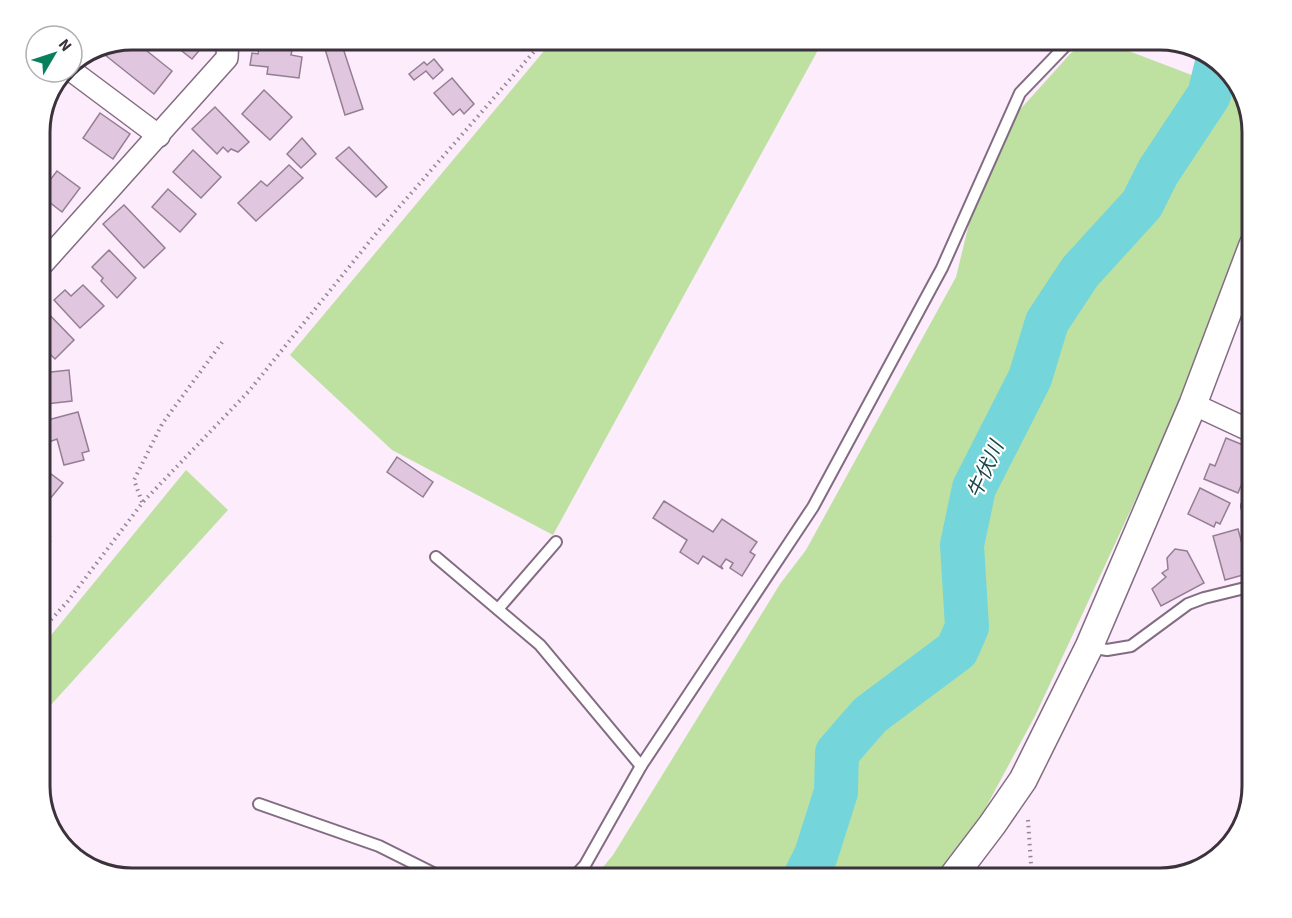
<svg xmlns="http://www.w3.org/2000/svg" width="1292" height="918" font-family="'Source Sans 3','Noto Sans JP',sans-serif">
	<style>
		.green { fill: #bee1a2 }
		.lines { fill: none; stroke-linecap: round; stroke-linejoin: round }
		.river { stroke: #74d5db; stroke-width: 44 }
		.building { fill: #e0c6df; stroke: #957e94; stroke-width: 1.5 }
		.service-casing { stroke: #836c82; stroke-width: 14 }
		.minor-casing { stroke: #836c82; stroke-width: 24 }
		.tertiary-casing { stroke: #836c82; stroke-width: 30 }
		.path { stroke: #948794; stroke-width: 4; stroke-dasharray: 1.5 4.5; stroke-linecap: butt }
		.service { stroke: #fff; stroke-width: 10 }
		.minor { stroke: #fff; stroke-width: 21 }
		.tertiary { stroke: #fff; stroke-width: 27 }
		.labels { text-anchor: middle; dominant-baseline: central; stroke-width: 4.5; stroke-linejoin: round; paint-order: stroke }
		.water-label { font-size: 20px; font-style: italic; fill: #184547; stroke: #fff }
		.rim { fill: none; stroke: #3c323c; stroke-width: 3 }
	</style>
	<rect width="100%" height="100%" fill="#fcecfc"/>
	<g class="green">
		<path d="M 554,39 L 824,39 L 553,535 L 392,450 L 290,355 Z"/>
		<path d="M 1088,42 L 1108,48 L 1113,45 L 1244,95 L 1253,131 L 1253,207 L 1165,436 L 1036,714 L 977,824 L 935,879 L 593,879 L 613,855 L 780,584 L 806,550 L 956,277 L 976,195 L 1006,125 L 1071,53 Z"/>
		<path d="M 186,470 L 228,510 L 39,718 L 39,650 Z"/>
	</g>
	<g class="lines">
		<path class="river" d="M 804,879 L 816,855 L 836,792 L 837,753 L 870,715 L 957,650 L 967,627 L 962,545 L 974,488 L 1030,378 L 1047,322 L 1080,272 L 1142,204 L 1158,172 L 1209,95 L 1218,59"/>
	</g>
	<g class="building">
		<path d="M 132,39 L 172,71 L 154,94 L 105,55 L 112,46 Z"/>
		<path d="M 175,39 L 209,39 L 192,59 L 172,43 Z"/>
		<path d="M 322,39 L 340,39 L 363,109 L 345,115 Z"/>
		<path d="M 259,47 L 292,50 L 291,55 L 302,57 L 299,78 L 267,74 L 268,67 L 250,65 L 252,53 L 258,54 Z"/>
		<path d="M 434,59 L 443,70 L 433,79 L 426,71 L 414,80 L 409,74 L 424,62 L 427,65 Z"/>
		<path d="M 452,78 L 474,104 L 464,114 L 460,109 L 453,115 L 434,93 Z"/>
		<path d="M 264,90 L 292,117 L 270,140 L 242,114 Z"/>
		<path d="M 215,107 L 249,142 L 238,152 L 231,149 L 228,152 L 223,147 L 217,154 L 192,129 Z"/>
		<path d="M 100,113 L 130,134 L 113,159 L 83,138 Z"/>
		<path d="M 302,138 L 316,154 L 301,168 L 287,154 Z"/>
		<path d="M 349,147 L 387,187 L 376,197 L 336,158 Z"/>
		<path d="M 193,150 L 221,177 L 201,198 L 173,172 Z"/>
		<path d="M 39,162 L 49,169 L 39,183 Z"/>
		<path d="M 289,165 L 303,178 L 256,221 L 238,203 L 261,181 L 267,186 Z"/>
		<path d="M 57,171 L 80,188 L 62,212 L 39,194 Z"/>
		<path d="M 168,189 L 196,214 L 180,232 L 152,207 Z"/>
		<path d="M 124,205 L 165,248 L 144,268 L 103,224 Z"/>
		<path d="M 109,250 L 136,278 L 117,298 L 101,281 L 103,278 L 92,267 Z"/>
		<path d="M 83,285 L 104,306 L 80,328 L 54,300 L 65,290 L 71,296 Z"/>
		<path d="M 39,304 L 74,340 L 55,359 L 39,343 Z"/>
		<path d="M 69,370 L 72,401 L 46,404 L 42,373 Z"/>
		<path d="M 78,412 L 89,451 L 82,453 L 84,460 L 64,465 L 57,439 L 49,442 L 44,421 Z"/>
		<path d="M 1226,438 L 1253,449 L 1253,456 L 1238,493 L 1204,479 L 1210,464 L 1215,466 Z"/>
		<path d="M 397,457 L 433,482 L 423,497 L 387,472 Z"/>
		<path d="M 39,465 L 63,483 L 49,500 L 39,493 Z"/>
		<path d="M 1200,488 L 1230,503 L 1220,524 L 1216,522 L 1214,527 L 1188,514 Z"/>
		<path d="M 664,501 L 713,532 L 722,519 L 757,542 L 750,552 L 755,555 L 742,576 L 730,568 L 733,563 L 726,559 L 721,566 L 723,569 L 703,556 L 698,564 L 680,552 L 687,540 L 653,518 Z"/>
		<path d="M 1238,529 L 1250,573 L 1225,580 L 1213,536 Z"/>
		<path d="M 1175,549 L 1187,551 L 1204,583 L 1161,606 L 1152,589 L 1166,577 L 1162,573 L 1168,569 L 1167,558 Z"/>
	</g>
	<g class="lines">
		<g class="service-casing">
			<g id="service">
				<path d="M 1253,490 L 1247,506 L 1253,531"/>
				<path d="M 436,557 L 540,645 L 641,766"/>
				<path d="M 498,609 L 556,542"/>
				<path d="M 1089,647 L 1107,650 L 1131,646 L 1188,604 L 1204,598 L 1253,586"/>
				<path d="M 259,804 L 379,846 L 445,879"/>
				<path d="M 572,879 L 585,865 L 641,766 L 813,507 L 942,268 L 1020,93 L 1072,39"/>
			</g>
		</g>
		<g class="minor-casing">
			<g id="minor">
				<path d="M 72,71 L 159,136"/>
				<path d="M 39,268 L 227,58 L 228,39"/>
				<path d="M 1193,404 L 1253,432"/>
			</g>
		</g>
		<g class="tertiary-casing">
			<path id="tertiary" d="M 951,879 L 992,825 L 1023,780 L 1089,647 L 1193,404 L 1253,245"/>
		</g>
		<g class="path">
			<path d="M 142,502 L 134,480 L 162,424 L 223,341"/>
			<path d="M 39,556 L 52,537"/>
			<path d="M 39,633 L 68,601 L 143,502 L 249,391 L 374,236 L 545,39"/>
			<path d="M 1028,820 L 1032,879"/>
		</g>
		<use href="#service" class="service"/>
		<use href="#minor" class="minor"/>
		<use href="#tertiary" class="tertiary"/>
	</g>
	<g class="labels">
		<g class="water-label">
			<text transform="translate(986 470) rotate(-66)">牛伏川</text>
		</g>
	</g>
	<path d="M0 0H1292V918H0ZM132 50H1160A82 82 0 0 1 1242 132V786A82 82 0 0 1 1160 868H132A82 82 0 0 1 50 786V132A82 82 0 0 1 132 50Z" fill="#fff" fill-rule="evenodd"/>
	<path class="rim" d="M132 50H1160A82 82 0 0 1 1242 132V786A82 82 0 0 1 1160 868H132A82 82 0 0 1 50 786V132A82 82 0 0 1 132 50Z"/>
	<g transform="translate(54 54) rotate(51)"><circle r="28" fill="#ffffff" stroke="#b1adb1" stroke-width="1.5"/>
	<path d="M0-4.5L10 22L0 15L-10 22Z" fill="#08805e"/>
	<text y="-9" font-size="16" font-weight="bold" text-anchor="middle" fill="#3c323c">N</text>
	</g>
</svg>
